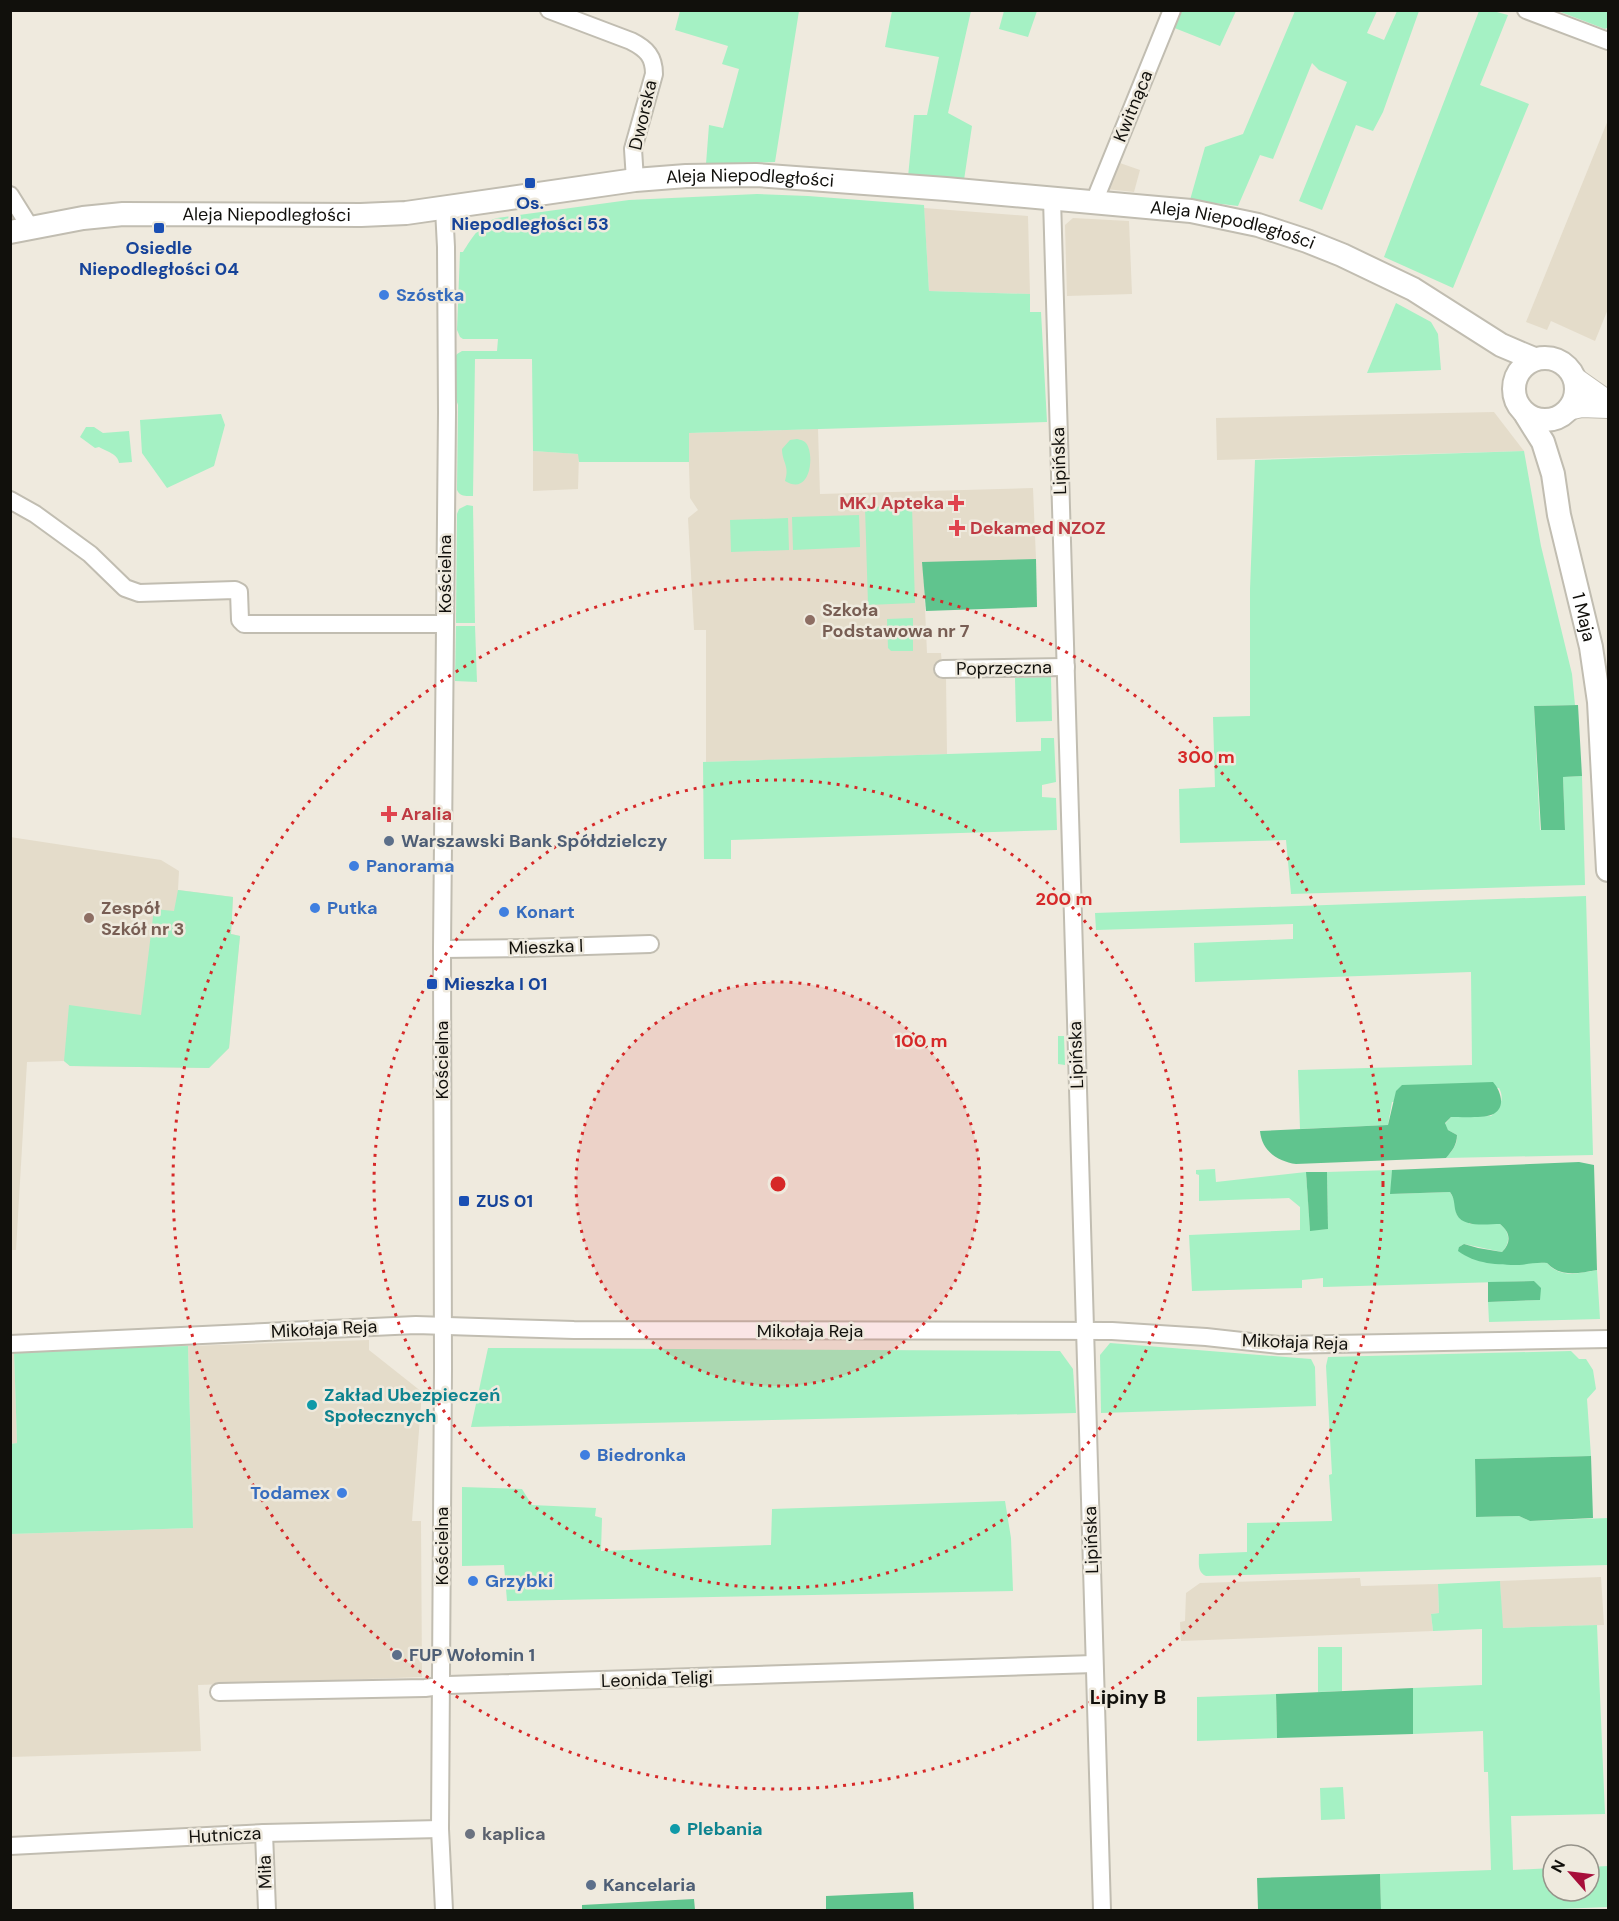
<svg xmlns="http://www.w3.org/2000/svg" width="1619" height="1921" font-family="'DM Sans',sans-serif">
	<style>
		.built { fill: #e4dcca }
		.green { fill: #a5f1c4 }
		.forest { fill: #60c48e }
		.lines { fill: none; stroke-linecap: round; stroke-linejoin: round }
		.minor-casing { stroke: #c1bdb1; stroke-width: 20 }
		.tertiary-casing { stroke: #c1bdb1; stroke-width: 22 }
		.secondary-casing { stroke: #c1bdb1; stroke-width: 26 }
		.minor { stroke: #fff; stroke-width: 16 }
		.tertiary { stroke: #fff; stroke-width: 20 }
		.secondary { stroke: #fff; stroke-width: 22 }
		.ring { fill: none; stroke: #d62828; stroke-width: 3; stroke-dasharray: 3 6 }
		.transit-dot { fill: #1a4fb4; stroke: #efeade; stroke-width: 2 }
		.shop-dot { fill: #3f7fe0; stroke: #efeade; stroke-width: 2 }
		.health-dot { fill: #e0444e; stroke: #efeade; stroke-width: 2 }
		.education-dot { fill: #8d6e63; stroke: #efeade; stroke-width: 2 }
		.service-dot { fill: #5c6f8a; stroke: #efeade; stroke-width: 2 }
		.culture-dot { fill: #0f9aa8; stroke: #efeade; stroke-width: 2 }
		.worship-dot { fill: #6b7280; stroke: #efeade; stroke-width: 2 }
		.labels { text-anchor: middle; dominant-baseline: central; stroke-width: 5; stroke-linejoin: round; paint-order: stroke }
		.street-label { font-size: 18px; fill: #11100c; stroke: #efeade }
		.transit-label { font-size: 18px; font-weight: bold; fill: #164399; stroke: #efeade }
		.shop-label { font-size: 18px; font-weight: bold; fill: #366cbe; stroke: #efeade; text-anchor: start }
		.health-label { font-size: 18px; font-weight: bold; fill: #be3a42; stroke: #efeade; text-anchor: start }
		.education-label { font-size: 18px; font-weight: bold; fill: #785e54; stroke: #efeade; text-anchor: start }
		.service-label { font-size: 18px; font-weight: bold; fill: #4e5e75; stroke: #efeade; text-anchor: start }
		.culture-label { font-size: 18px; font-weight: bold; fill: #0d838f; stroke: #efeade; text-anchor: start }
		.worship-label { font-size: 18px; font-weight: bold; fill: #5b616d; stroke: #efeade; text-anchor: start }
		.neighbourhood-label { font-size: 20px; font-weight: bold; fill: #11100c; stroke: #efeade }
		.centre { fill: #d62828; stroke: #efeade; stroke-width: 3 }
		.ring-label { font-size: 18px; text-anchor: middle; font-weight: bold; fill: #d62828; stroke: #efeade; stroke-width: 5; stroke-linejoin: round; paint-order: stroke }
	</style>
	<rect width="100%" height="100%" fill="#efeade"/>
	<g class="built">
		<path d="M 1608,120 L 1608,309 L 1595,341 L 1551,321 L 1547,330 L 1526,322 Z"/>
		<path d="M 1117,162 L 1140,170 L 1134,192 L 1106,189 Z"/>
		<path d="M 924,208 L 1028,216 L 1030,294 L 929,291 Z"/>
		<path d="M 1073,218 L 1129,221 L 1132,294 L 1067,296 L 1065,225 Z"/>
		<path d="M 1494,412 L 1524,451 L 1217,460 L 1216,418 Z"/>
		<path d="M 818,429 L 820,494 L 1033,488 L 1036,559 L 923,563 L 927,653 L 941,653 L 942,665 L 946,677 L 947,754 L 706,762 L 706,630 L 694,630 L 688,518 L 698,510 L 690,498 L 688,433 Z"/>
		<path d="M 533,451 L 579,454 L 578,489 L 533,491 Z"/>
		<path d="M 10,837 L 161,860 L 179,871 L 178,890 L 233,897 L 231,934 L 240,936 L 229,1048 L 209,1068 L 70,1066 L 64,1061 L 27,1062 L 16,1250 L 11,1250 Z"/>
		<path d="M 369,1340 L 369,1350 L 422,1392 L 412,1521 L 421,1521 L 422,1677 L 198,1685 L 201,1751 L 11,1757 L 10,1534 L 193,1528 L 188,1346 Z"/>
		<path d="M 14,1350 L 17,1443 L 11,1444 L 10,1351 Z"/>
		<path d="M 1601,1577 L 1604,1625 L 1502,1628 L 1500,1581 Z"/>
		<path d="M 1360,1578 L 1361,1586 L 1438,1584 L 1439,1613 L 1431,1614 L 1433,1631 L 1181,1641 L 1180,1622 L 1185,1621 L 1186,1593 L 1200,1583 Z"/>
	</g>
	<g class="green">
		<path d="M 680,11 L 799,11 L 775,162 L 706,164 L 709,125 L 723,128 L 739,69 L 722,64 L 728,46 L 675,30 Z"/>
		<path d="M 892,11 L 971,11 L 948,113 L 972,126 L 964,180 L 908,177 L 914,115 L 927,115 L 939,57 L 885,47 Z"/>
		<path d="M 1004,11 L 1037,11 L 1028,37 L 999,29 Z"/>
		<path d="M 1179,11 L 1236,11 L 1220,46 L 1172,27 Z"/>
		<path d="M 1295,11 L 1377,11 L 1367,33 L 1384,40 L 1397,11 L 1419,11 L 1383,112 L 1373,131 L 1356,125 L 1322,210 L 1299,201 L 1347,82 L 1319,70 L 1312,63 L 1273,159 L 1260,155 L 1238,206 L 1190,200 L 1205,147 L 1243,134 Z"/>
		<path d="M 1479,11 L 1493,11 L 1508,15 L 1480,85 L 1529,104 L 1453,288 L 1384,257 Z"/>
		<path d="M 1558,11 L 1608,11 L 1608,27 L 1605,29 Z"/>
		<path d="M 757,194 L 808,196 L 924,205 L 929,291 L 1030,294 L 1030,312 L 1041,312 L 1047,422 L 689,433 L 689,462 L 579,462 L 578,454 L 533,451 L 532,359 L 475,359 L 473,496 C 466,496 460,497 457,490 L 458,405 L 452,387 L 454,358 L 457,354 L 462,351 L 497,351 L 498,339 L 463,339 L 460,337 L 457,330 L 460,252 L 463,252 C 472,238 480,223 497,218 L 629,200 Z"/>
		<path d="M 1396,303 L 1431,322 L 1438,334 L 1441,370 L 1367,373 Z"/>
		<path d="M 221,414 L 225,425 L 214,466 L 167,488 L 142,453 L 140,420 Z"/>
		<path d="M 86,427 L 94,427 L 103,433 L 129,431 L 132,462 L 119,463 C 118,454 106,451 99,447 L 95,448 L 80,437 Z"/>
		<path d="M 797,439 C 801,440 803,440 806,443 C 815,454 811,497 785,481 C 790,466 782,462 782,449 L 790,440 Z"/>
		<path d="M 1524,451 L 1541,546 L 1572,674 L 1575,705 L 1534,706 L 1540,830 L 1565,830 L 1563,777 L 1582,776 L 1585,885 L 1291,894 L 1286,840 L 1180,843 L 1179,789 L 1215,787 L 1213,717 L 1250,716 L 1250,589 L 1255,460 Z"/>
		<path d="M 467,505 L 473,506 L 475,623 L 456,623 L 457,514 L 459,509 Z"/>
		<path d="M 912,506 L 915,603 L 868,605 L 865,507 Z"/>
		<path d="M 859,515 L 860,547 L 793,550 L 792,517 Z"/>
		<path d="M 788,518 L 789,550 L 731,552 L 730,520 Z"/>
		<path d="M 913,618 L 913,651 L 891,651 L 888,648 L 887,619 Z"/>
		<path d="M 456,626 L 475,626 L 477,682 L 455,681 Z"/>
		<path d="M 1051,677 L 1052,721 L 1016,722 L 1015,678 Z"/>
		<path d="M 1041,738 L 1054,738 L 1056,782 L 1042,785 L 1042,797 L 1056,798 L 1057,830 L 731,840 L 731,859 L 704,859 L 703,762 L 1041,751 Z"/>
		<path d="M 178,890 L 233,897 L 231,934 L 240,936 L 229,1048 L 209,1068 L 70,1066 L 64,1061 L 69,1005 L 141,1015 L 154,909 L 174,911 Z"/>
		<path d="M 1586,896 L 1593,1155 L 1446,1158 C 1452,1151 1458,1144 1457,1135 L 1448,1130 L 1445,1124 L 1451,1117 L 1491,1116 C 1500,1108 1505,1099 1499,1088 L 1392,1102 L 1388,1125 L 1300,1129 L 1298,1070 L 1472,1065 L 1471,972 L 1195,982 L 1194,943 L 1293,939 L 1293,924 L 1096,930 L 1095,913 Z"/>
		<path d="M 1058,1036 L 1064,1036 L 1065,1065 L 1058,1064 Z"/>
		<path d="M 1215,1169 L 1216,1182 L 1306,1172 L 1310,1230 L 1328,1229 L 1327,1172 L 1392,1170 L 1391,1194 L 1450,1192 L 1455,1201 L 1457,1215 L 1470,1224 L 1500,1224 C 1510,1232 1511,1242 1502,1252 L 1464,1244 L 1459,1247 L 1531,1263 L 1534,1262 L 1547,1263 C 1561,1279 1579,1273 1597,1270 L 1600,1319 L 1489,1322 L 1488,1302 L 1540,1300 L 1534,1281 L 1323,1287 L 1323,1278 L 1302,1280 L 1302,1288 L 1192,1291 L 1189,1235 L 1300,1230 L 1300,1207 L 1289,1198 L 1199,1201 L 1199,1175 L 1196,1174 L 1196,1170 Z"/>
		<path d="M 1110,1343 L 1311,1359 L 1315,1367 L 1316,1406 L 1101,1413 L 1100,1355 Z"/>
		<path d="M 188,1346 L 193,1528 L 11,1534 L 10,1444 L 17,1443 L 14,1350 Z"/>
		<path d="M 488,1348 L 1060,1351 L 1073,1369 L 1076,1413 L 471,1427 Z"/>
		<path d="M 1571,1351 L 1579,1359 L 1586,1359 L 1593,1370 L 1596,1389 L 1587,1399 L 1591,1456 L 1475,1459 L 1476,1517 L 1519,1516 L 1530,1521 L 1608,1518 L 1608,1565 L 1206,1576 C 1197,1572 1199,1563 1199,1554 L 1247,1552 L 1247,1523 L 1332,1521 L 1329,1475 L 1332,1474 L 1326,1366 L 1328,1357 Z"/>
		<path d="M 462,1487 L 522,1489 L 532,1505 L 596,1508 L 595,1516 L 602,1518 L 601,1551 L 771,1545 L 772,1509 L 1005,1501 L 1011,1538 L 1013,1591 L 507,1601 L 504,1565 L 462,1566 Z"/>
		<path d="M 1500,1581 L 1503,1628 L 1597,1625 L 1605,1814 L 1511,1816 L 1513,1870 L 1553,1868 L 1553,1891 L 1589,1891 L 1589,1867 L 1608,1866 L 1608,1907 L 1534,1910 L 1381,1910 L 1380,1874 L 1491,1870 L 1488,1772 L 1484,1772 L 1483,1731 L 1413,1734 L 1413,1688 L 1482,1685 L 1482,1629 L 1433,1631 L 1431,1614 L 1439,1613 L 1438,1584 Z"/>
		<path d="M 1318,1647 L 1342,1647 L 1342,1691 L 1318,1692 Z"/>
		<path d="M 1276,1694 L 1277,1738 L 1197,1741 L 1197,1697 Z"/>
		<path d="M 1343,1787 L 1345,1819 L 1321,1820 L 1320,1788 Z"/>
	</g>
	<g class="forest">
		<path d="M 1036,559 L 1037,607 L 926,611 L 922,562 Z"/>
		<path d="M 1578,705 L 1582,776 L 1563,777 L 1565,830 L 1541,830 L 1534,706 Z"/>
		<path d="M 1493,1082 C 1501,1091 1507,1109 1491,1115 C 1485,1118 1460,1117 1451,1117 L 1445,1123 L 1448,1130 L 1457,1135 C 1457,1145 1452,1151 1446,1158 L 1296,1164 C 1277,1161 1262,1151 1260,1131 L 1388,1125 L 1396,1091 L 1402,1085 Z"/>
		<path d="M 1579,1162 L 1594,1165 L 1597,1270 C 1579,1273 1561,1278 1547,1263 C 1537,1262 1529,1264 1519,1265 C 1498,1265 1475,1264 1458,1251 L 1459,1247 L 1464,1244 L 1478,1248 L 1502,1252 C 1512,1242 1510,1232 1500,1224 C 1488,1224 1464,1228 1457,1215 C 1453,1207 1456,1200 1450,1192 L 1390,1194 L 1392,1170 Z"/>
		<path d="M 1306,1172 L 1327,1172 L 1328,1229 L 1310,1231 Z"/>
		<path d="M 1534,1281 L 1541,1288 L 1540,1300 L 1488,1302 L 1488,1282 Z"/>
		<path d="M 1591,1456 L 1593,1518 L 1530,1521 L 1519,1516 L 1476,1517 L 1475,1459 Z"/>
		<path d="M 1413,1688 L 1413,1734 L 1277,1738 L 1276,1694 Z"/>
		<path d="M 1380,1874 L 1381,1910 L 1258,1910 L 1257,1878 Z"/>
		<path d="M 913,1892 L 914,1910 L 826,1910 L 826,1896 Z"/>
		<path d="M 694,1899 L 695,1910 L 582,1910 L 582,1905 Z"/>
	</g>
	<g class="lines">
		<g class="minor-casing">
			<g id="minor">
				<path d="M 549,10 L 631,41 C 647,49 654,57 654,74 L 633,149 L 635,180"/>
				<path d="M 1526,10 L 1608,41"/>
				<path d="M 10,195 L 30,227"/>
				<path d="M 1052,199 L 1102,1910"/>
				<path d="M 1094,202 L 1172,10"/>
				<path d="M 444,209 L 446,247 L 447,412 L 442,949 L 443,1368 L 440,1829 L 444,1910"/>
				<path d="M 10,500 L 35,514 L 90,554 L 125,588 L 139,593 L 235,590 L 239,592 L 240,620 L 244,624 L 445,624"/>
				<path d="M 943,669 L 1066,667"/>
				<path d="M 442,949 L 524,948 L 650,944"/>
				<path d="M 10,1344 L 416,1325 L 574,1330 L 1112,1331 L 1206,1337 L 1279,1345 L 1608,1339"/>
				<path d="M 219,1692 L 425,1688 L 448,1685 L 1094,1664"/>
				<path d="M 264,1833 L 267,1910"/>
				<path d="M 10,1846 L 264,1833 L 440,1829"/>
			</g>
		</g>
		<g class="tertiary-casing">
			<g id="tertiary">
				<path d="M 1574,377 L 1608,401"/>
				<path d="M 1568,410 L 1582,407 L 1608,408"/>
			</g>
		</g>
		<g class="secondary-casing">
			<g id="secondary">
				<path id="s1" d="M 10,232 L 83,218 L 123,214 L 361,215 L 406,213 L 635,180 L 686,176 L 756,175 L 946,189 L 1191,211 L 1258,225 L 1307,241 L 1342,255 L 1413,289 L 1501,345 L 1534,359"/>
				<circle cx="1545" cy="389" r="31"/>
				<path id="s2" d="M 1526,415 L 1543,442 L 1553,474 L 1559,515 L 1591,647 L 1599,702 L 1608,870"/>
			</g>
		</g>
		<use href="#minor" class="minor"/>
		<use href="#tertiary" class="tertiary"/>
		<use href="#secondary" class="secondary"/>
	</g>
	<circle cx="778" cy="1184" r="202" fill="#d62828" fill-opacity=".12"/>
	<g class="ring">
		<circle cx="778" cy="1184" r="202"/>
		<circle cx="778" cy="1184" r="404"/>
		<circle cx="778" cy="1184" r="605"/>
	</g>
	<g class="transit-dot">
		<rect x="524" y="177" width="12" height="12" rx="3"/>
		<rect x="153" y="222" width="12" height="12" rx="3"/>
		<rect x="426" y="978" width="12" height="12" rx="3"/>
		<rect x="458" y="1195" width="12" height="12" rx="3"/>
	</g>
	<g class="shop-dot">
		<circle cx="384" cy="295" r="6"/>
		<circle cx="354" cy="866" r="6"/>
		<circle cx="315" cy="908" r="6"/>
		<circle cx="504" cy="912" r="6"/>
		<circle cx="585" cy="1455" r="6"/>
		<circle cx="342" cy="1493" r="6"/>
		<circle cx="473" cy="1581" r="6"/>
	</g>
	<g class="health-dot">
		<path d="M953 494h6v6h6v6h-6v6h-6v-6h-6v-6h6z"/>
		<path d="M954 519h6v6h6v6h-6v6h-6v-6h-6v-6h6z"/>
		<path d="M386 805h6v6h6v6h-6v6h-6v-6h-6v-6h6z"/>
	</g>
	<g class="education-dot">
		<circle cx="810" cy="620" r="6"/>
		<circle cx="89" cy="918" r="6"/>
	</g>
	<g class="service-dot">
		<circle cx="389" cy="841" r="6"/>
		<circle cx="397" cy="1655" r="6"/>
		<circle cx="591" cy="1885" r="6"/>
	</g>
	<g class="culture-dot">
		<circle cx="312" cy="1405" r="6"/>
		<circle cx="675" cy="1829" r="6"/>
	</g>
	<circle class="worship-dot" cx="470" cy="1834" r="6"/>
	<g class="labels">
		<g class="street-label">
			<text transform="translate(1133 106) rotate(-68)">Kwitnąca</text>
			<text transform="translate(643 115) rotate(-77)">Dworska</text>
			<text stroke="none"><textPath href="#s1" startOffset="744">Aleja Niepodległości</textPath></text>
			<text stroke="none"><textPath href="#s1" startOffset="258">Aleja Niepodległości</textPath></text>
			<text stroke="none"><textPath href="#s1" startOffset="1230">Aleja Niepodległości</textPath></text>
			<text transform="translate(1059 461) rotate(-92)">Lipińska</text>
			<text transform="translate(445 574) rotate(-90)">Kościelna</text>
			<text stroke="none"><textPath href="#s2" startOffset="212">1 Maja</textPath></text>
			<text transform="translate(1004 668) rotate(-1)">Poprzeczna</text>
			<text transform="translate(546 947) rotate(-2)">Mieszka I</text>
			<text transform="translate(1076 1055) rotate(-92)">Lipińska</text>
			<text transform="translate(442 1060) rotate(-90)">Kościelna</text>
			<text transform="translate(324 1329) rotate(-3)">Mikołaja Reja</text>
			<text x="810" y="1331">Mikołaja Reja</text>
			<text transform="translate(1295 1342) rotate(2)">Mikołaja Reja</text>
			<text transform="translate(1091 1540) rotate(-92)">Lipińska</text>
			<text transform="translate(442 1546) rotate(-90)">Kościelna</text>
			<text transform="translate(657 1679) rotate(-2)">Leonida Teligi</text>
			<text transform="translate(225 1835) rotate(-3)">Hutnicza</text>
			<text transform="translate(265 1872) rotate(-92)">Miła</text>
		</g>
		<g class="transit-label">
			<text x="530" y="203">Os.<tspan x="530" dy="21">Niepodległości 53</tspan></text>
			<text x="159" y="248">Osiedle<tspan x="159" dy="21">Niepodległości 04</tspan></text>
			<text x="444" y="984" text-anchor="start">Mieszka I 01</text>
			<text x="476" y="1201" text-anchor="start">ZUS 01</text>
		</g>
		<g class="shop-label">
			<text x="396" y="295">Szóstka</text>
			<text x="366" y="866">Panorama</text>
			<text x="327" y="908">Putka</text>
			<text x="516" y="912">Konart</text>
			<text x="597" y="1455">Biedronka</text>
			<text x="330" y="1493" text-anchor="end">Todamex</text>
			<text x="485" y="1581">Grzybki</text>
		</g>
		<g class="health-label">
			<text x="944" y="503" text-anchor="end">MKJ Apteka</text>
			<text x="970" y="528">Dekamed NZOZ</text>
			<text x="401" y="814">Aralia</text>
		</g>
		<g class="education-label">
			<text x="822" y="610">Szkoła<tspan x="822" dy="21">Podstawowa nr 7</tspan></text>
			<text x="101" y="908">Zespół<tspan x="101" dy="21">Szkół nr 3</tspan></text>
		</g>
		<g class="service-label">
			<text x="401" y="841">Warszawski Bank Spółdzielczy</text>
			<text x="409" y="1655">FUP Wołomin 1</text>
			<text x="603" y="1885">Kancelaria</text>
		</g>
		<g class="culture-label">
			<text x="324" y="1395">Zakład Ubezpieczeń<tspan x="324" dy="21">Społecznych</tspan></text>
			<text x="687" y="1829">Plebania</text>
		</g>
		<g class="worship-label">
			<text x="482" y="1834">kaplica</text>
		</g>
		<g class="neighbourhood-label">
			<text x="1128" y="1697">Lipiny B</text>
		</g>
	</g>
	<circle cx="778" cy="1184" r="9" class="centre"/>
	<g class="ring-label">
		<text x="1206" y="763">300 m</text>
		<text x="1064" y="905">200 m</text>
		<text x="921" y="1047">100 m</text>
	</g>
	<rect width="1619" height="1921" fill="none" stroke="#11100c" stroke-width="24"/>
	<g transform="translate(1571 1873) rotate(298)"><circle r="28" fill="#efeade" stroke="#96938a" stroke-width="1.5"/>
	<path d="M0-4.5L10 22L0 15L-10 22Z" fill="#a70e3a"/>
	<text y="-9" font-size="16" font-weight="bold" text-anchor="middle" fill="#11100c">N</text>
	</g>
</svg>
